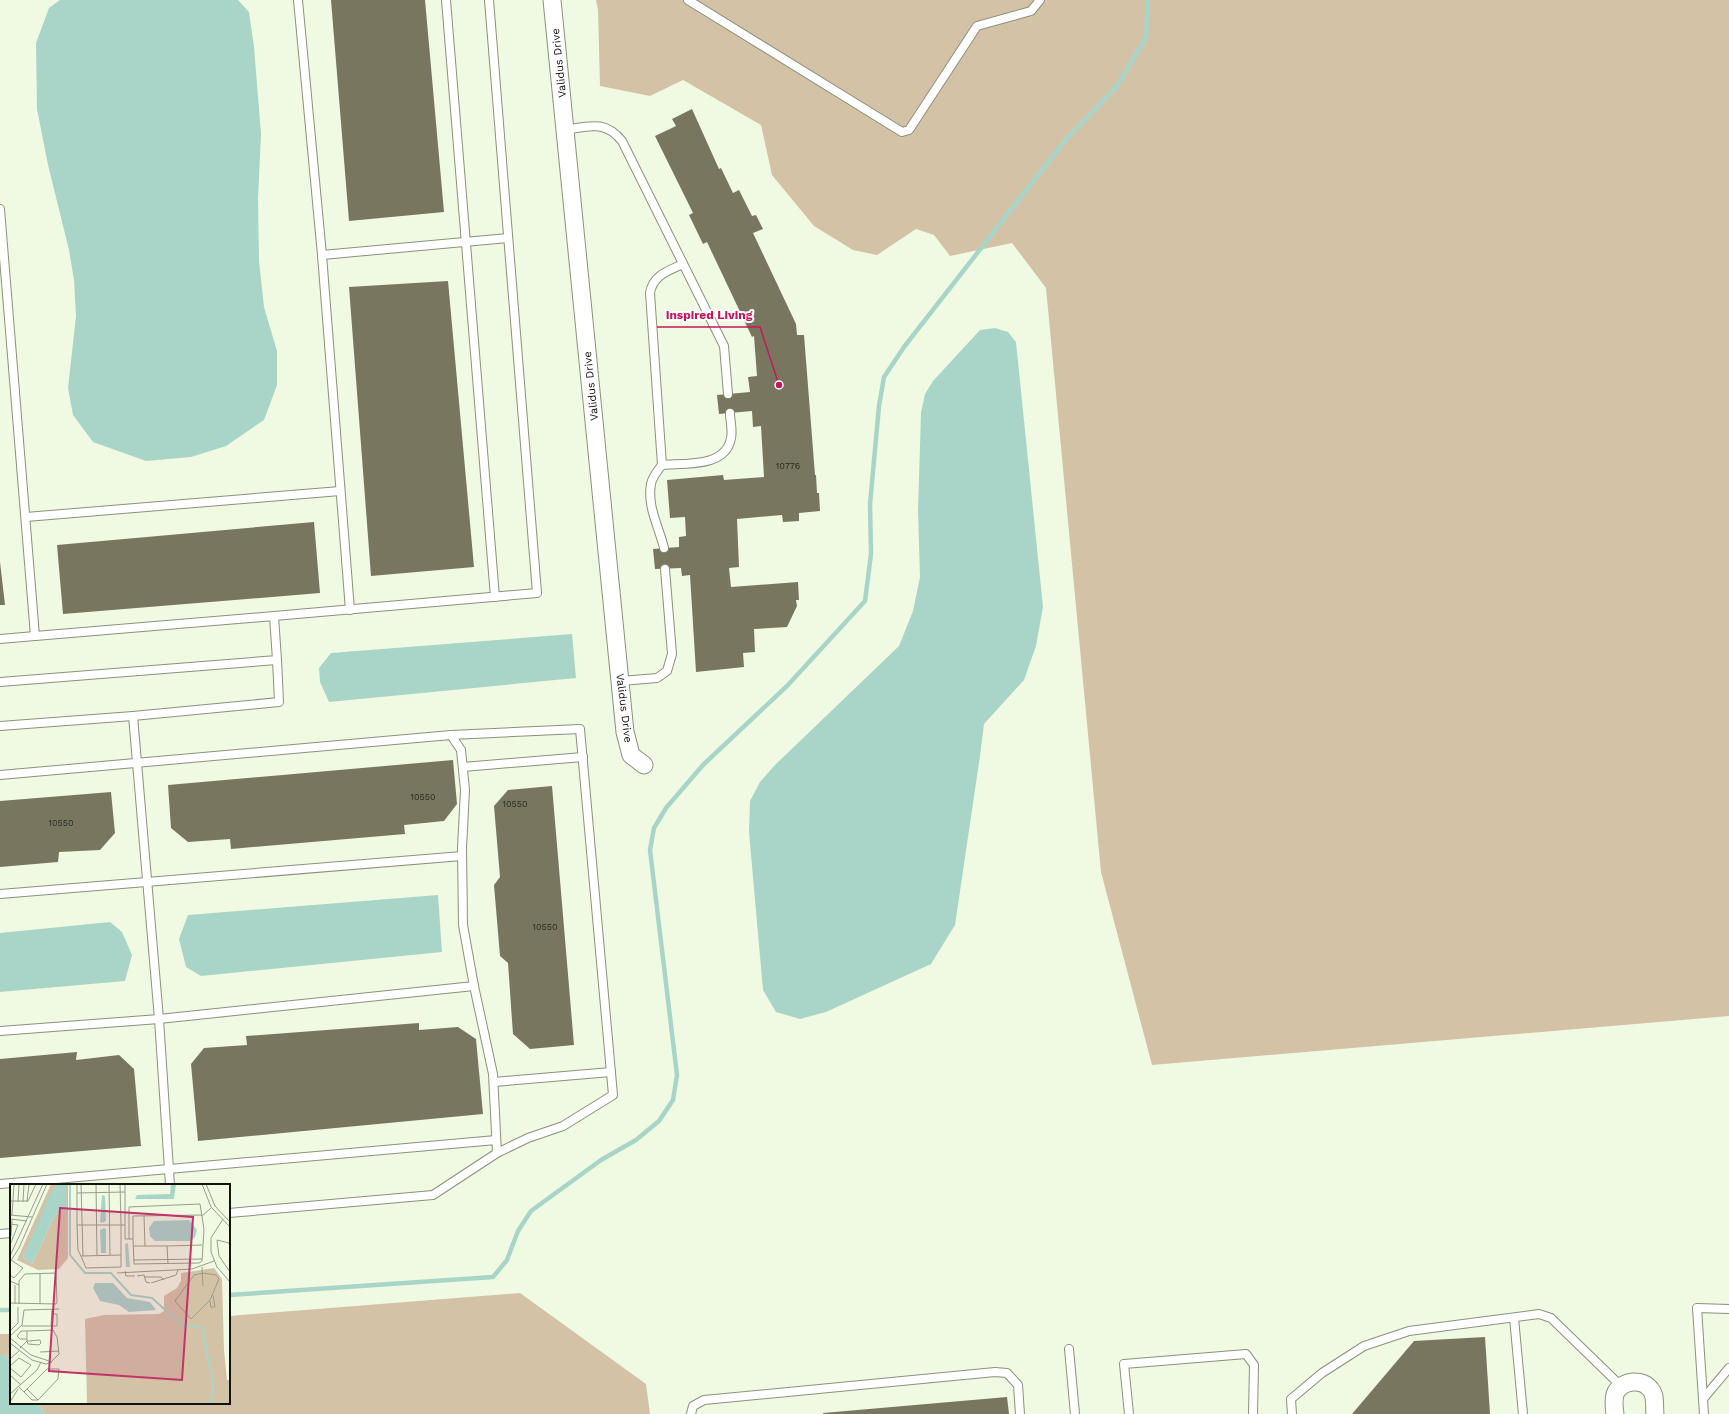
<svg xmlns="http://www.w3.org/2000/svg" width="1729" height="1414" font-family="'Work Sans',sans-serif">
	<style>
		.green { fill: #d4c2a7 }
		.water { fill: #a9d5c8 }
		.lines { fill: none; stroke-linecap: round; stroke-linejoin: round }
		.stream { stroke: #a9d5c8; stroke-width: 4.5 }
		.building { fill: #78765f }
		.service-casing { stroke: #89927c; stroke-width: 10 }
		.minor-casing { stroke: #89927c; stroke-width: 19 }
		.service { stroke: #fff; stroke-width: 8 }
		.minor { stroke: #fff; stroke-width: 17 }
		.labels { text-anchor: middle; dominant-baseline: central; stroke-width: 4; stroke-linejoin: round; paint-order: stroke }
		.number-label { font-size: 9px; fill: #2a2c21 }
		.street-label { font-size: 11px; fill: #10140c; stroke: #fff }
		.inset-river { fill: none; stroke: #a9d5c8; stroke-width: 2 }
		.inset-road { fill: none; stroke: #969e8c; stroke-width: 1 }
		.view { fill: #c13467; fill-opacity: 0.15; stroke: #c13467; stroke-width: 2 }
		.inset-edge { fill: none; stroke: #10140c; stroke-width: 2 }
		.leader { fill: none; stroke: #c2185b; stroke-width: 1.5 }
		.callout-dot { fill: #c2185b; stroke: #fff; stroke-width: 1.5 }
		.callout-label { font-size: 12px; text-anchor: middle; font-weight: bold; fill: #c2185b; stroke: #fff; stroke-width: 4; stroke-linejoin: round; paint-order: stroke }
	</style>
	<rect width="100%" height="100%" fill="#f0fae2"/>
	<g class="green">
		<path d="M 596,0 L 1729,0 L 1729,1016 L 1152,1065 L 1101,872 L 1046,288 L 1012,243 L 950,256 L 934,235 L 916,229 L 877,255 L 853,250 L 814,226 L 772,175 L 761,125 L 683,80 L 650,96 L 600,86 L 598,10 Z"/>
		<path d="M 520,1293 L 646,1384 L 650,1414 L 45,1414 L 38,1403 L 229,1403 L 229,1316 Z"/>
		<path d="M 0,1334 L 11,1334 L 11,1362 L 6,1355 L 0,1355 Z"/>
	</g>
	<g class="water">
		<path d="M 60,0 L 238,0 L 249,12 L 254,47 L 261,134 L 258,198 L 259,261 L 264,307 L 277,351 L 277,385 L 264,420 L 226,446 L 191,457 L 146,461 L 93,442 L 73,415 L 68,388 L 76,316 L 74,280 L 69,250 L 48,165 L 37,109 L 36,43 L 49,8 Z"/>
		<path d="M 995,328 L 1008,332 L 1016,342 L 1043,607 L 1036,646 L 1024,680 L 984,724 L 980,756 L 955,925 L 931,964 L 826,1012 L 800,1019 L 776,1012 L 763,990 L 749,832 L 750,801 L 760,782 L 774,766 L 899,646 L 913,611 L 920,577 L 918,511 L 921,413 L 925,394 L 933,381 L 980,330 Z"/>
		<path d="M 572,634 L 576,678 L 329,702 L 320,682 L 319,668 L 331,653 Z"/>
		<path d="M 438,895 L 442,952 L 201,976 L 186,967 L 179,939 L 188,915 Z"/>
		<path d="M 110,922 L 122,932 L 132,955 L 125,981 L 0,992 L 0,933 Z"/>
		<path d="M 0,1355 L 6,1355 L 11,1362 L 11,1403 L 38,1403 L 45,1414 L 0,1414 Z"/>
	</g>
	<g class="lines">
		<g class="stream">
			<path d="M 229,1295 L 493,1277 L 507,1260 L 518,1231 L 531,1211 L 601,1160 L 636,1140 L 659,1121 L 673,1100 L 677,1075 L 650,850 L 654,828 L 666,808 L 703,765 L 787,686 L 865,601 L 871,554 L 870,504 L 879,406 L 884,377 L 904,347 L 1063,143 L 1117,86 L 1146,38 L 1148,0"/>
			<path d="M 0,1310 L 11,1310"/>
		</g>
	</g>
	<g class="building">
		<path d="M 331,0 L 425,0 L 444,212 L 349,221 Z"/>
		<path d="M 692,109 L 719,169 L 721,168 L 733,193 L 739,190 L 752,216 L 756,215 L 763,229 L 753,233 L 796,324 L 797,335 L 804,335 L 815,475 L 816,475 L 817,493 L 819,493 L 820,511 L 799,513 L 799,521 L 783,522 L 782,515 L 737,519 L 739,567 L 729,568 L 731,587 L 798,582 L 799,600 L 796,600 L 797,606 L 787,627 L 754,629 L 755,652 L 743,653 L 744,667 L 696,672 L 690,575 L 682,576 L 681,568 L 655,569 L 653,549 L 679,547 L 679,537 L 686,536 L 685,517 L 670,518 L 667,480 L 723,475 L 724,480 L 764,477 L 761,426 L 753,427 L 752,411 L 719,414 L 717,395 L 750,392 L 748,377 L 757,376 L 754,336 L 752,337 L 707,242 L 703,244 L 689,215 L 693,213 L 655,136 L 676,126 L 672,119 Z"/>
		<path d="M 448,281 L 474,567 L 371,576 L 349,287 Z"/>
		<path d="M 314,522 L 320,593 L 63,614 L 57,545 Z"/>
		<path d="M 0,562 L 5,605 L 0,605 Z"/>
		<path d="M 453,760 L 457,804 L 444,821 L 404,825 L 405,834 L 231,849 L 230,839 L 188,842 L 171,828 L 168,785 Z"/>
		<path d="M 552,786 L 574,1045 L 530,1049 L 513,1034 L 508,963 L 500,956 L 494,885 L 500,877 L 494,806 L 508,790 Z"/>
		<path d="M 111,792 L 115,833 L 100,850 L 59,852 L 58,862 L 0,867 L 0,801 Z"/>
		<path d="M 419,1023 L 419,1030 L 458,1027 L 476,1039 L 483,1114 L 198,1141 L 191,1064 L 204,1048 L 247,1045 L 246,1036 Z"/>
		<path d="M 77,1052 L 76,1060 L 119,1055 L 134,1069 L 141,1146 L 0,1158 L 0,1059 Z"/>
		<path d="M 1485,1337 L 1490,1414 L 1352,1414 L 1414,1341 Z"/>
		<path d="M 1007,1397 L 1009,1414 L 823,1414 L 823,1413 Z"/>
	</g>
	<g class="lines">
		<g class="service-casing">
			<g id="service">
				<path d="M 298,0 L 322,255 L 508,238"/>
				<path d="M 446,0 L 495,597"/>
				<path d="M 688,0 L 902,132 L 909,130 L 977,26 L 1031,11 L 1040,0"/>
				<path d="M 565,130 C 590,126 605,120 622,141 L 724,346 L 728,394"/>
				<path d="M 0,209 L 35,636 L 274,616 L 277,660 L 0,682"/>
				<path d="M 322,255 L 350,610"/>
				<path d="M 662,465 L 650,293 C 653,275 668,271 683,264"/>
				<path d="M 26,517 L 340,491"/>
				<path d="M 664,548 C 659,527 647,507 651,484 C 652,478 658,470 662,465 C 684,463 726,468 731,438 C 733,431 730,421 730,413"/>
				<path d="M 274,616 L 537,593 L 489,0"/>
				<path d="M 0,639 L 35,636"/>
				<path d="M 621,681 L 657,678 L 667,671 L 672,654 L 665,569"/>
				<path d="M 0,726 L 133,716"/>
				<path d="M 451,735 L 580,729 L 613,1095 L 563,1126 L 528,1138 L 497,1153"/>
				<path d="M 463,767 L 583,757"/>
				<path d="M 0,775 L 451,735 L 461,750 L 465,790 L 462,848 L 463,925 L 474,986 L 493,1074 L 497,1153 L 433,1195 L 229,1213"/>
				<path d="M 0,894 L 462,856"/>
				<path d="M 0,1031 L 159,1019 L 474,986"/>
				<path d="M 494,1082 L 611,1072"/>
				<path d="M 0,1184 L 496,1140"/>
				<path d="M 170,1185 L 159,1019 L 133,716 L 279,702 L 277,660"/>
				<path d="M 0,1234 L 11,1233"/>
				<path d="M 1514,1318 L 1523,1414"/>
				<path d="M 1069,1349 L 1075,1414"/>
				<path d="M 1703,1399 L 1729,1368"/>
				<path d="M 691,1414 L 693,1406 L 704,1400 L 995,1372 L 1007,1373 L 1018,1385 L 1020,1414"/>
				<path d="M 1129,1414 L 1124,1364 L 1246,1354 L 1254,1365 L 1253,1414"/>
				<path d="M 1292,1414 L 1291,1399 L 1322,1373 L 1364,1346 L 1409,1331 L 1539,1314 L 1551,1318 L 1622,1387"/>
				<path d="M 1704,1414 L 1697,1308 L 1729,1309"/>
			</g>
		</g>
		<g class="minor-casing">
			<g id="minor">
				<path d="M 552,0 L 625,732 L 631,755 L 644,765"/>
				<path d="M 1615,1414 C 1614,1407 1613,1398 1616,1392 C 1623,1380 1643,1378 1651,1390 C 1656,1396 1654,1406 1655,1414"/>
			</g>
		</g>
		<use href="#service" class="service"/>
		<use href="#minor" class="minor"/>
	</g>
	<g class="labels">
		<g class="number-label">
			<text x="788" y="466">10776</text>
			<text x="423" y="797">10550</text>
			<text x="515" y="804">10550</text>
			<text x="61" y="823">10550</text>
			<text x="545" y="927">10550</text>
		</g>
		<g class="street-label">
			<text transform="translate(559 63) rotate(-96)">Validus Drive</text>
			<text transform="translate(591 386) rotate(-96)">Validus Drive</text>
			<text transform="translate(624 708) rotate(83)">Validus Drive</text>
		</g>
	</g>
	<g transform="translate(10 1184)">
		<rect width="220" height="220" fill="#f0fae2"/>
		<path d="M 41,0 L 47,0 L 13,73 L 22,80 L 45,31 L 56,25 L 56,0 L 58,0 L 58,74 L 49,85 L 28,86 L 7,76 ZM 204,84 L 212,95 L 214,166 L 217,196 L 220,196 L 220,220 L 77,220 L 75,135 L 94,131 L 149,130 L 154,127 L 154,112 L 167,104 L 171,97 L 171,89 Z" fill="#d4c2a7"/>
		<path d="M 47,0 L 56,0 L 56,25 L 45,31 L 22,80 L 13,73 L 41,8 ZM 161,0 L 166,0 L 164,15 L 125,15 L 127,11 L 160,10 ZM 92,11 L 95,12 L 96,37 L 92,39 L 90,38 ZM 179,36 L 187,46 L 185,53 L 181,57 L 145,57 L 140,52 L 139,44 L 144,37 ZM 94,44 L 96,45 L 96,69 L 91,69 L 90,46 ZM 118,59 L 120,83 L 116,83 L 115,60 ZM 85,99 L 103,99 L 117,114 L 140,118 L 146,126 L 119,128 L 109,121 L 90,117 L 83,104 Z" fill="#a9d5c8"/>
		<path class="inset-river" d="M 60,0 L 60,71 L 75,89 L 101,89 L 121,111 L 142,114 L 172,141 L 192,144 L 203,198 L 203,210 L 199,220"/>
		<path class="inset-road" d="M 67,0 L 67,41M 71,0 L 73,72M 86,0 L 87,71M 99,0 L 100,71M 110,0 L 111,41 L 111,71 L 71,72 L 68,66 L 67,41 L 115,41 L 115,55 L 119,55M 115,0 L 115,41M 192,0 L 201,23 L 220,43M 196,0 L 205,22 L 220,38M 67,9 L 115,8M 0,17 L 18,17 L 26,0M 8,18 L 9,0M 13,18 L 14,0M 17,18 L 19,0M 0,31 L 22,33M 2,31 L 4,0M 134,32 L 135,62M 192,32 L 201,24M 0,35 L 17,37M 213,35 L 201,54 L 201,68 L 207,83 L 220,98M 0,40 L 8,41 L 0,61M 1,52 L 2,36M 123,55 L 124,80 L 189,79 L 192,77 L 194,45 L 190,20 L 119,23 L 119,55 L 123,55 L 123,32 L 192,31M 124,62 L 157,62M 220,64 L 219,59 L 207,56 L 209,72 L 220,88M 0,72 L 33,0M 71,72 L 76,84 L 111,83 L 111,71M 124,76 L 192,75M 0,78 L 9,64 L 37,0M 158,80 L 157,62 L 192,61M 192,83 L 193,102M 115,87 L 116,92 L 125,92M 30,89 L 30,120M 107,89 L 182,85 L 204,77M 193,89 L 206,91 L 209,95 L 200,116 L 181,135 L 165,117 L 184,91 ZM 0,91 L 4,94 L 13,84 L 1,76M 127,92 L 134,91 L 136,98 L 140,99M 135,93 L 151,93 L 154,96M 0,97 L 9,101 L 9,97 L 15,90 L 46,89 L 47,118 L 46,120 L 0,119M 141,99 L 166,91 L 168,86M 5,101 L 5,120M 9,101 L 9,120M 200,117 L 201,123 L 205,123 L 203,111M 12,142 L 41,142 L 42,125M 42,142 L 47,142 L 47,130 L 42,130M 0,147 L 8,139 L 8,123M 17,147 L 43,146 L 47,153 L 49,170 L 42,177M 0,152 L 12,141 L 14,126 L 49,125M 0,154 L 21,171 L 42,178M 0,159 L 22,176 L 36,180 L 42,178M 10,164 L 17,157 L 19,157 L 30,156 L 31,159 L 29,161 L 18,160 L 17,157 L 17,147 L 11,147 L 7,152 L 10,155 L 17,155M 30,168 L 49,167M 0,175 L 9,167M 0,182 L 9,174 L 21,181 L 11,193 L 0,184M 0,191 L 11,201M 9,203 L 22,216 L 28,216 L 48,195 L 49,185 L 37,185 L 14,208M 17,205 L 28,216M 0,210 L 27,186 L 31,178M 0,218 L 8,205"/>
		<path class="view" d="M 50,24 L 183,33 L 172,196 L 39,187 Z"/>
		<rect width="220" height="220" class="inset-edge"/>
	</g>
	<path class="leader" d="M779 385L760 327H657"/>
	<circle class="callout-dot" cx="779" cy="385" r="4"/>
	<g class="callout-label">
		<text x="709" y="319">Inspired Living</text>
	</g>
</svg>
